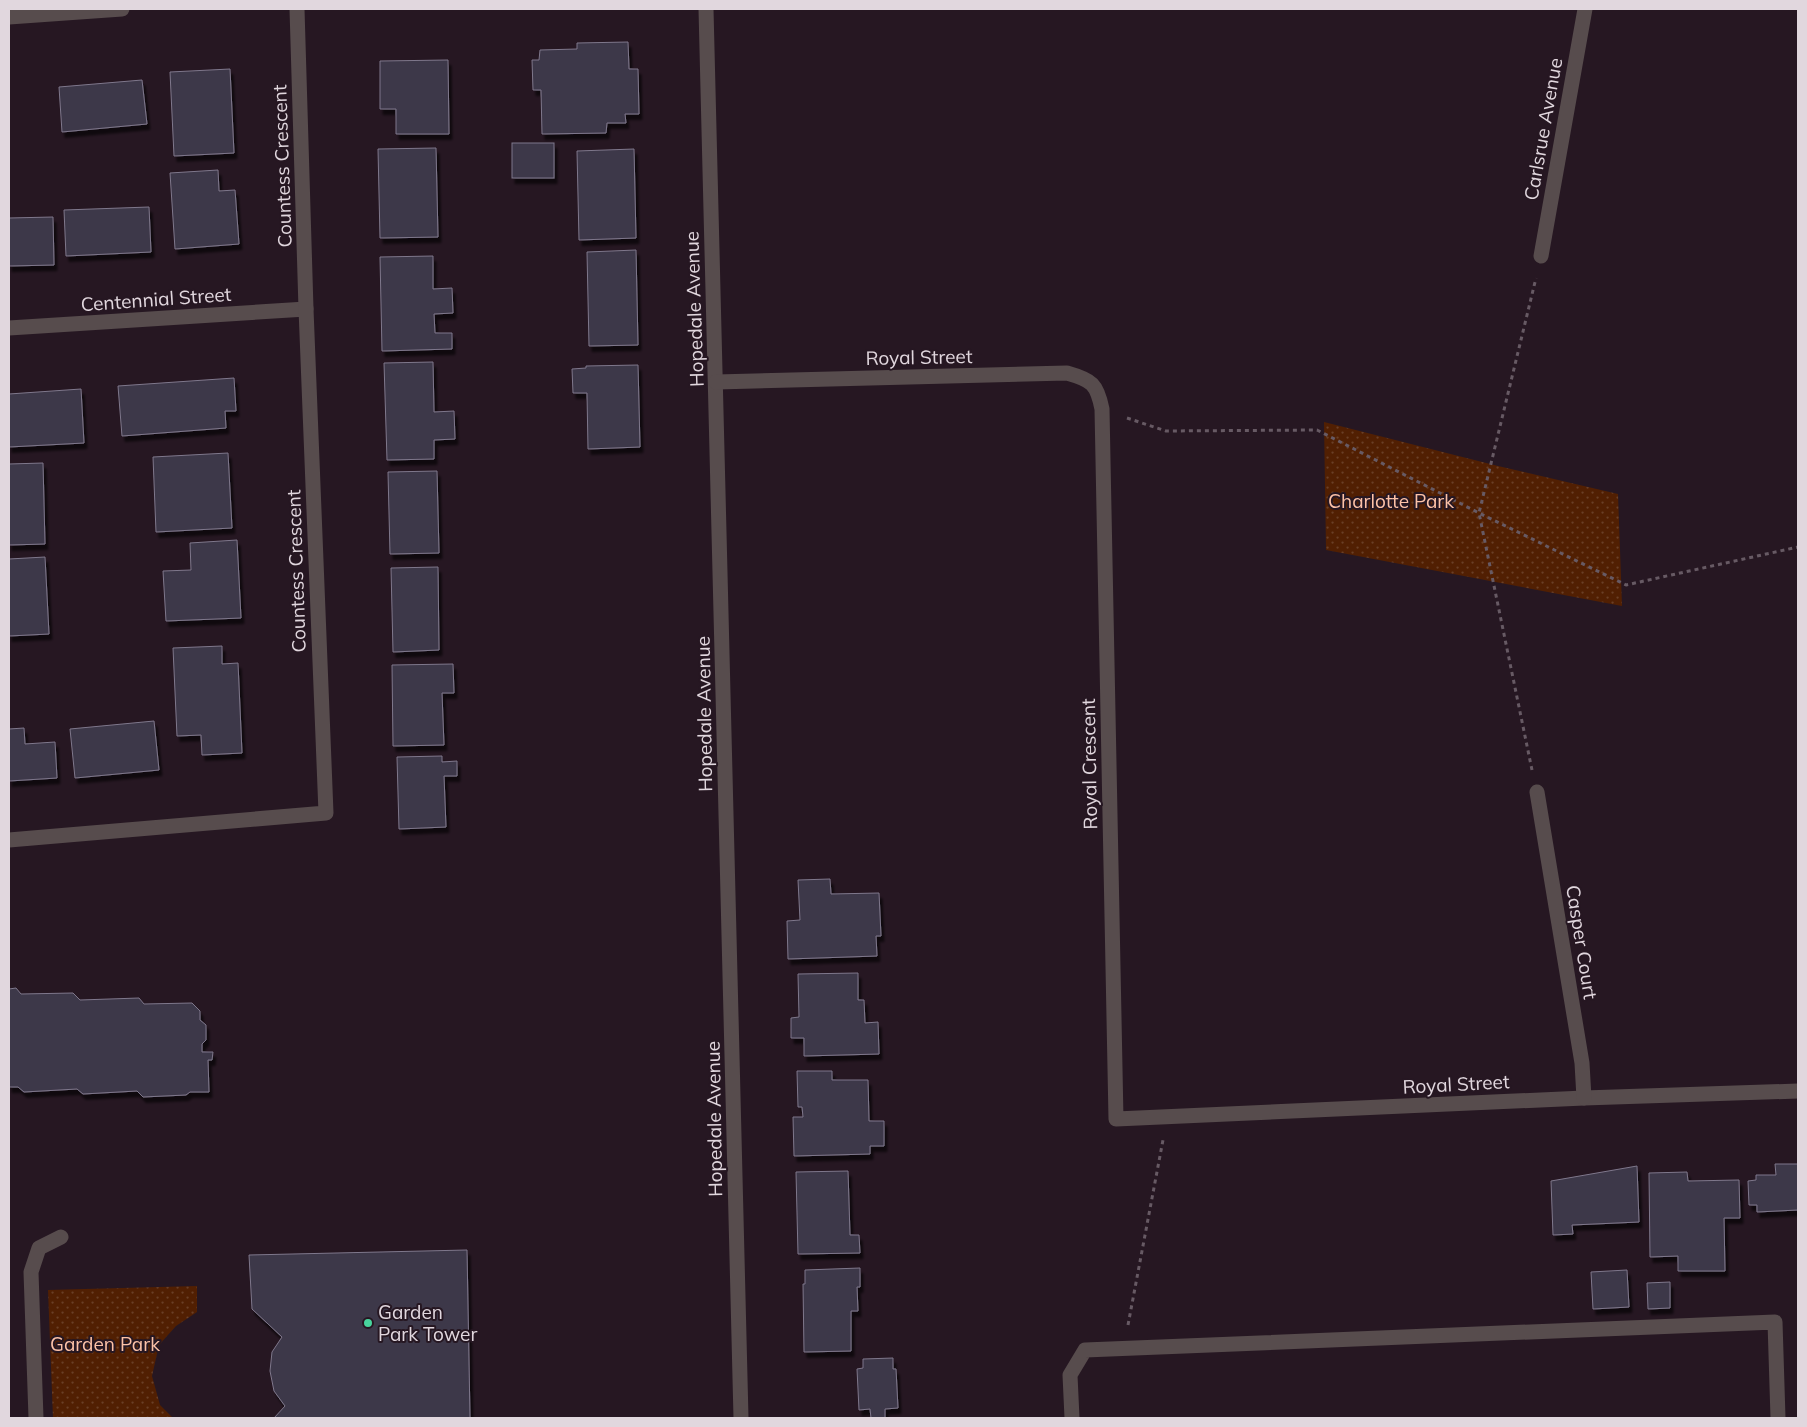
<svg xmlns="http://www.w3.org/2000/svg" width="1807" height="1427" font-family="Mulish,sans-serif">
	<style>
		.park { fill: url(#park-dots) }
		.building { fill: #3d3748; stroke: #7f788c; filter: url(#shadow) }
		.lines { fill: none; stroke-linecap: round; stroke-linejoin: round }
		.path { stroke: #675a64; stroke-width: 3; stroke-dasharray: 4 4; stroke-linecap: butt }
		.minor { stroke: #574c4d; stroke-width: 15 }
		.poi-dot { fill: #48d49d; stroke: #261722; stroke-width: 2 }
		.labels { text-anchor: middle; dominant-baseline: central; stroke-width: 4; stroke-linejoin: round; paint-order: stroke }
		.street-label { font-size: 19px; fill: #e1d7de; stroke: #261722 }
		.park-label { font-size: 19px; fill: #fdc2a7; stroke: #261722 }
		.poi-label { font-size: 19px; fill: #e1d7de; stroke: #261722; text-anchor: start }
	</style>
	<defs>
		<pattern id="park-dots" width="8" height="8" patternUnits="userSpaceOnUse" patternTransform="scale(1.25)"><rect width="8" height="8" fill="#511f02"/><path d="M2 2h.1M6 6h.1" fill="none" stroke="#6a3f26" stroke-width="1.8" stroke-linecap="round"/></pattern>
		<filter id="shadow"><feDropShadow dx="3" dy="5.5" stdDeviation="1" flood-color="#0009"/></filter>
	</defs>
	<rect width="100%" height="100%" fill="#261722"/>
	<g class="park">
		<path d="M 1324,422 L 1498,466 L 1618,494 L 1622,606 L 1326,550 Z"/>
		<path d="M 197,1286 L 197,1312 L 176,1326 L 159,1345 L 152,1376 L 160,1405 L 173,1418 L 53,1418 L 48,1290 Z"/>
	</g>
	<g class="building">
		<path d="M 628,42 L 629,69 L 638,69 L 639,114 L 625,114 L 626,123 L 607,123 L 606,133 L 542,134 L 541,90 L 533,90 L 532,60 L 539,60 L 540,50 L 577,49 L 577,43 Z"/>
		<path d="M 448,60 L 449,134 L 396,134 L 396,109 L 380,109 L 380,61 Z"/>
		<path d="M 230,69 L 234,153 L 174,156 L 170,72 Z"/>
		<path d="M 142,80 L 147,124 L 62,132 L 59,87 Z"/>
		<rect x="512" y="143" width="42" height="35"/>
		<path d="M 436,148 L 438,237 L 380,238 L 378,149 Z"/>
		<path d="M 634,149 L 636,238 L 579,240 L 577,151 Z"/>
		<path d="M 218,170 L 219,191 L 235,190 L 239,244 L 175,249 L 170,173 Z"/>
		<path d="M 149,207 L 151,252 L 66,256 L 64,210 Z"/>
		<path d="M 53,217 L 54,265 L 9,266 L 9,218 Z"/>
		<path d="M 636,250 L 638,345 L 589,346 L 587,252 Z"/>
		<path d="M 433,256 L 433,289 L 452,288 L 453,313 L 434,314 L 435,333 L 452,333 L 452,349 L 382,351 L 380,257 Z"/>
		<path d="M 433,362 L 434,412 L 454,411 L 455,439 L 434,440 L 434,459 L 387,460 L 384,363 Z"/>
		<path d="M 638,365 L 640,447 L 588,449 L 587,393 L 573,393 L 572,369 L 586,368 L 586,366 Z"/>
		<path d="M 234,378 L 236,411 L 225,411 L 226,428 L 122,436 L 118,386 Z"/>
		<path d="M 81,389 L 84,443 L 9,447 L 9,394 Z"/>
		<path d="M 228,453 L 232,528 L 156,532 L 153,457 Z"/>
		<path d="M 43,463 L 45,544 L 9,545 L 9,464 Z"/>
		<path d="M 437,471 L 439,553 L 390,554 L 388,472 Z"/>
		<path d="M 237,540 L 241,618 L 166,621 L 163,571 L 191,570 L 190,543 Z"/>
		<path d="M 45,557 L 49,634 L 9,636 L 9,559 Z"/>
		<path d="M 438,567 L 439,650 L 393,652 L 391,568 Z"/>
		<path d="M 222,646 L 222,664 L 238,663 L 242,753 L 202,755 L 201,735 L 177,736 L 173,648 Z"/>
		<path d="M 453,664 L 454,693 L 442,693 L 444,745 L 393,746 L 392,665 Z"/>
		<path d="M 154,721 L 159,770 L 75,778 L 70,729 Z"/>
		<path d="M 24,728 L 25,744 L 55,742 L 57,778 L 9,781 L 9,729 Z"/>
		<path d="M 442,756 L 442,762 L 457,761 L 457,776 L 444,776 L 446,827 L 399,829 L 397,757 Z"/>
		<path d="M 830,879 L 831,894 L 879,893 L 881,936 L 876,936 L 877,956 L 788,959 L 787,921 L 800,920 L 798,880 Z"/>
		<path d="M 858,973 L 858,1000 L 864,1000 L 865,1023 L 878,1022 L 879,1054 L 804,1056 L 804,1038 L 791,1038 L 791,1018 L 799,1017 L 798,974 Z"/>
		<path d="M 16,988 L 21,994 L 73,993 L 80,1000 L 139,998 L 144,1004 L 192,1003 L 200,1011 L 200,1020 L 206,1025 L 206,1040 L 202,1044 L 202,1052 L 213,1052 L 212,1060 L 208,1060 L 209,1092 L 190,1092 L 186,1095 L 143,1097 L 137,1091 L 83,1094 L 77,1089 L 24,1092 L 18,1087 L 9,1087 L 9,989 Z"/>
		<path d="M 797,1071 L 832,1071 L 832,1080 L 868,1080 L 869,1121 L 884,1121 L 884,1146 L 870,1146 L 870,1154 L 794,1156 L 793,1117 L 803,1117 L 802,1107 L 798,1107 Z"/>
		<path d="M 1775,1164 L 1798,1164 L 1798,1210 L 1757,1212 L 1757,1205 L 1749,1205 L 1748,1181 L 1756,1180 L 1756,1175 L 1776,1175 Z"/>
		<path d="M 1637,1166 L 1639,1222 L 1572,1225 L 1573,1234 L 1553,1235 L 1551,1181 Z"/>
		<path d="M 848,1171 L 850,1235 L 859,1235 L 860,1253 L 798,1254 L 796,1172 Z"/>
		<path d="M 1687,1172 L 1688,1181 L 1739,1180 L 1740,1218 L 1724,1218 L 1725,1271 L 1678,1271 L 1678,1256 L 1650,1257 L 1649,1173 Z"/>
		<path d="M 467,1250 L 470,1418 L 274,1418 L 285,1406 L 274,1391 L 270,1371 L 272,1352 L 282,1337 L 252,1309 L 249,1255 Z"/>
		<path d="M 860,1268 L 860,1287 L 857,1287 L 858,1311 L 851,1311 L 851,1351 L 804,1352 L 803,1284 L 805,1284 L 805,1270 Z"/>
		<path d="M 1627,1270 L 1629,1307 L 1593,1309 L 1591,1272 Z"/>
		<path d="M 1670,1282 L 1670,1308 L 1648,1309 L 1647,1283 Z"/>
		<path d="M 893,1358 L 893,1369 L 896,1369 L 898,1408 L 885,1409 L 885,1418 L 871,1418 L 870,1409 L 859,1410 L 857,1369 L 863,1368 L 863,1359 Z"/>
	</g>
	<g class="lines">
		<g class="path">
			<path d="M 1127,418 L 1166,431 L 1317,430 L 1479,513 L 1626,585 L 1798,547"/>
			<path d="M 1532,770 L 1479,513 L 1536,278"/>
			<path d="M 1128,1325 L 1163,1140"/>
		</g>
		<g class="minor">
			<path d="M 706,9 L 741,1418"/>
			<path d="M 9,17 L 122,9"/>
			<path d="M 1541,256 L 1585,9"/>
			<path d="M 9,328 L 306,309"/>
			<path d="M 716,382 L 1067,373 C 1092,380 1097,384 1102,409 L 1116,1119 L 1584,1098 L 1798,1091"/>
			<path d="M 1537,792 L 1582,1063 L 1584,1098"/>
			<path d="M 9,840 L 326,813 L 306,309 L 297,9"/>
			<path d="M 36,1418 L 31,1272 L 39,1248 L 61,1237"/>
			<path d="M 1072,1418 L 1070,1375 L 1085,1350 L 1775,1322 L 1778,1418"/>
		</g>
	</g>
	<circle class="poi-dot" cx="368" cy="1323" r="5"/>
	<g class="labels">
		<g class="street-label">
			<text transform="translate(1543 129) rotate(-80)">Carlsrue Avenue</text>
			<text transform="translate(282 166) rotate(-92)">Countess Crescent</text>
			<text transform="translate(156 299) rotate(-4)">Centennial Street</text>
			<text transform="translate(694 309) rotate(-92)">Hopedale Avenue</text>
			<text transform="translate(919 357) rotate(-1)">Royal Street</text>
			<text transform="translate(296 571) rotate(-92)">Countess Crescent</text>
			<text transform="translate(704 714) rotate(-91)">Hopedale Avenue</text>
			<text transform="translate(1089 764) rotate(-91)">Royal Crescent</text>
			<text transform="translate(1582 942) rotate(81)">Casper Court</text>
			<text transform="translate(1456 1084) rotate(-3)">Royal Street</text>
			<text transform="translate(714 1119) rotate(-91)">Hopedale Avenue</text>
		</g>
		<g class="park-label">
			<text x="1391" y="501">Charlotte Park</text>
			<text x="105" y="1344">Garden Park</text>
		</g>
		<g class="poi-label">
			<text x="378" y="1312">Garden<tspan x="378" dy="22">Park Tower</tspan></text>
		</g>
	</g>
	<rect width="1807" height="1427" fill="none" stroke="#e1d7de" stroke-width="20"/>
</svg>
